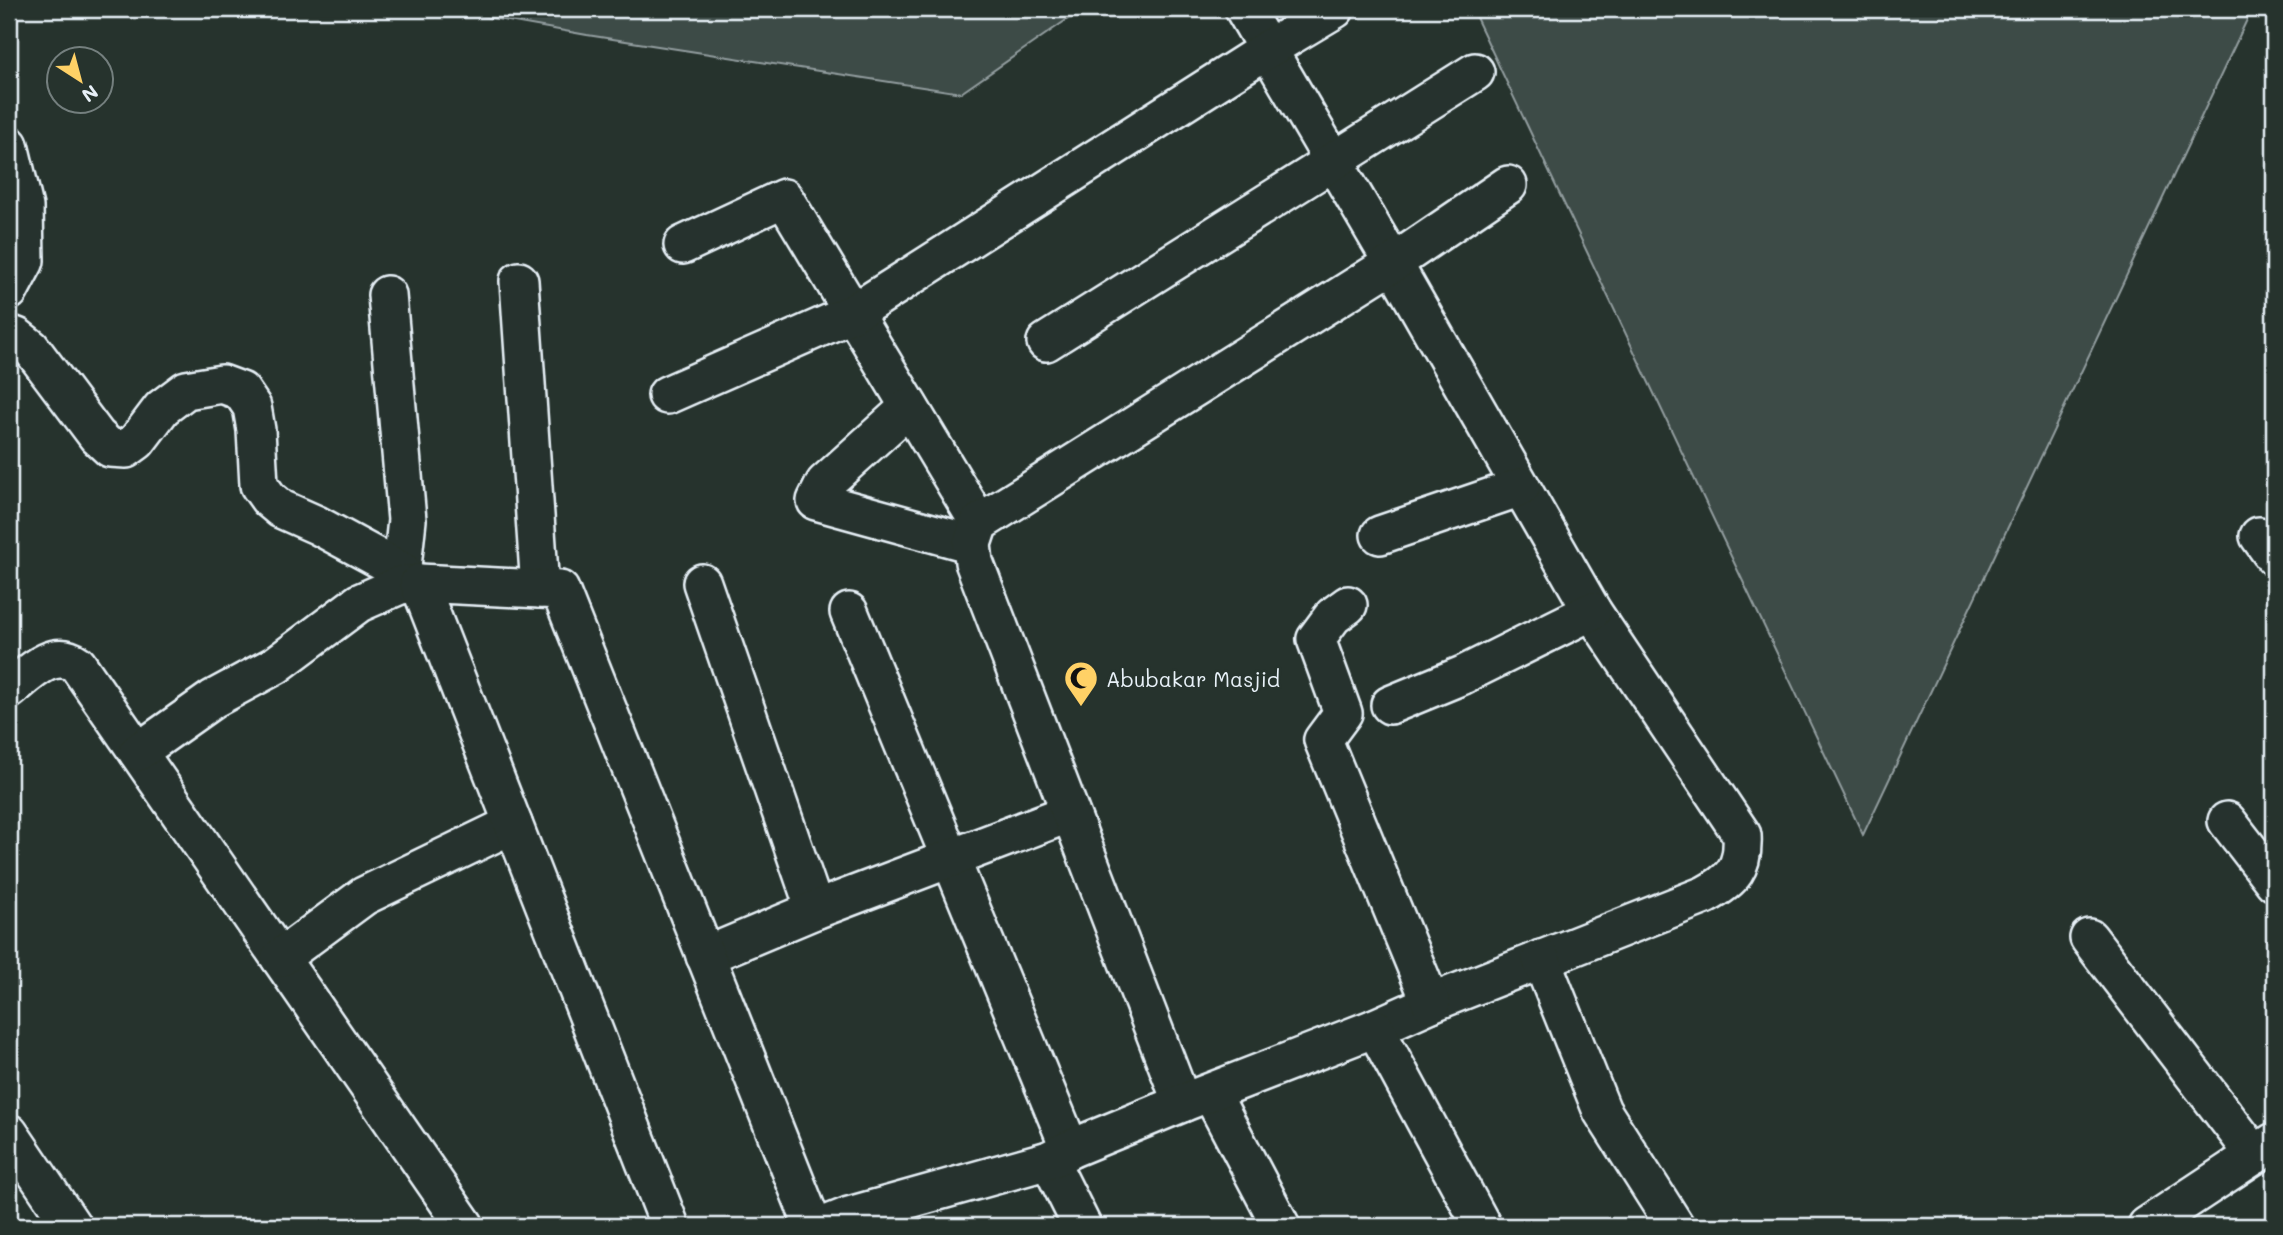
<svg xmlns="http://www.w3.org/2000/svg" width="2283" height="1235" font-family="Mali,sans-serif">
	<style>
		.green { fill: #3e4b47; stroke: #939ea0; stroke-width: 2 }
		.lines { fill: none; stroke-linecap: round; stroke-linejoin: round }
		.minor-casing { stroke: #e8f1f8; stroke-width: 42 }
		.minor { stroke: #26332d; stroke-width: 37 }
		.labels { text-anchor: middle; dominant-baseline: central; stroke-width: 5; stroke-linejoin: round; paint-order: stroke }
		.poi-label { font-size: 21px; fill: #e8f1f8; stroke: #26332d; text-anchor: start }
	</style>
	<rect width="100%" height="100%" fill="#26332d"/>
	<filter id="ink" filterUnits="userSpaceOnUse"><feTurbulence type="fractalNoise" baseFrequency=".0143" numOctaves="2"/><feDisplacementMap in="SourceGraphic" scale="14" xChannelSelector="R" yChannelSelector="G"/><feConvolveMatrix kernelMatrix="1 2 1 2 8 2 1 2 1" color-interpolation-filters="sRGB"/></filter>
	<g filter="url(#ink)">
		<g class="green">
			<path d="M 441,9 L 1076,9 L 1072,16 L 961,93 L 587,35 Z"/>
			<path d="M 1472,9 L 2252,9 L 1863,835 Z"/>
		</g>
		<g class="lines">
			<g class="minor-casing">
				<g id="minor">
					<path d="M 1244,9 L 1393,263 L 1592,611 L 1742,835 C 1744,868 1733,880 1705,895 L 1431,1003 L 1375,1028"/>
					<path d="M 9,145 L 24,207 L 25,261 L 9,291"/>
					<path d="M 683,245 L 784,198 L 979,523"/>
					<path d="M 519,281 L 540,589"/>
					<path d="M 387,295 L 407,520 L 400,585"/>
					<path d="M 9,334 L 17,337 L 31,348 L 97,436 L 110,448 L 126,449 L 137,441 L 162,408 L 186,390 L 222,384 L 241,391 L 252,407 L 256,430 L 259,485 L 269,499 L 281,509 L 317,525 L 402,571"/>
					<path d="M 1046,342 L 1475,72"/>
					<path d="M 667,395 L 853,313 L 1268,49 L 1335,9"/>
					<path d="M 909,407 L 825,483 L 816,501 L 972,544"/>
					<path d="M 1380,535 L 1521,487"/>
					<path d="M 2259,536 L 2274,557"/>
					<path d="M 702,583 L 815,910"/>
					<path d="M 1348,605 L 1333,616 L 1316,639 L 1343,713 L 1323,740 L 1431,1003"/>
					<path d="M 849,612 L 1070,1149"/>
					<path d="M 9,690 C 28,675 52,647 77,664 L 465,1226"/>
					<path d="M 1390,705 L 1463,675 L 1592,611"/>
					<path d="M 138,752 L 213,699 L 276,665 L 359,603 L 400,585 L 419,583"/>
					<path d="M 2227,821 L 2274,882"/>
					<path d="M 2089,938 L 2255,1155"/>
					<path d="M 705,956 L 815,910 L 1070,813"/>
					<path d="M 280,958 L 364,896 L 513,824"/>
					<path d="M 1541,959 L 1602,1111 L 1675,1226"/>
					<path d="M 1211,1093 L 1281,1226"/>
					<path d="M 1182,1103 L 974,562 L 972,544 L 979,523 L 1393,263 L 1508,185"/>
					<path d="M 9,1133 L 72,1226"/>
					<path d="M 1049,1160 L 1082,1226"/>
					<path d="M 670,1226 L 419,583 L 560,590 L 813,1226"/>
					<path d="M 824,1226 L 849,1216 L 1049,1160 L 1070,1149 L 1182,1103 L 1375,1028 L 1482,1226"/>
					<path d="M 2147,1226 L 2274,1142"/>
				</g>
			</g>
			<use href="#minor" class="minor"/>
		</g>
	</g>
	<defs>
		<g id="mosque-pin" transform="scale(1.75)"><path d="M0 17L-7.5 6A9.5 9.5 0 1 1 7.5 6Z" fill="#ffd166" stroke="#26332d"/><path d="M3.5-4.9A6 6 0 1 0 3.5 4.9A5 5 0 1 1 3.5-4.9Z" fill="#111"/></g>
	</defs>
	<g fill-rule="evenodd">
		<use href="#mosque-pin" x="1081" y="678"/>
	</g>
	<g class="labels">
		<g class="poi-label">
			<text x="1106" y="678">Abubakar Masjid</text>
		</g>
	</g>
	<rect width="2283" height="1235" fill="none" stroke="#26332d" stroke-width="35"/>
	<rect x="18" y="18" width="2248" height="1200" fill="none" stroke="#e8f1f8" stroke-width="2.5" filter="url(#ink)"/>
	<g transform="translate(80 80) rotate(144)"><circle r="33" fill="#26332d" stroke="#747f7e" stroke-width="2"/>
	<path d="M0-5L12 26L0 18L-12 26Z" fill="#ffd166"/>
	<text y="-10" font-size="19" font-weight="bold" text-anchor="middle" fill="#e8f1f8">N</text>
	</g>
</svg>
